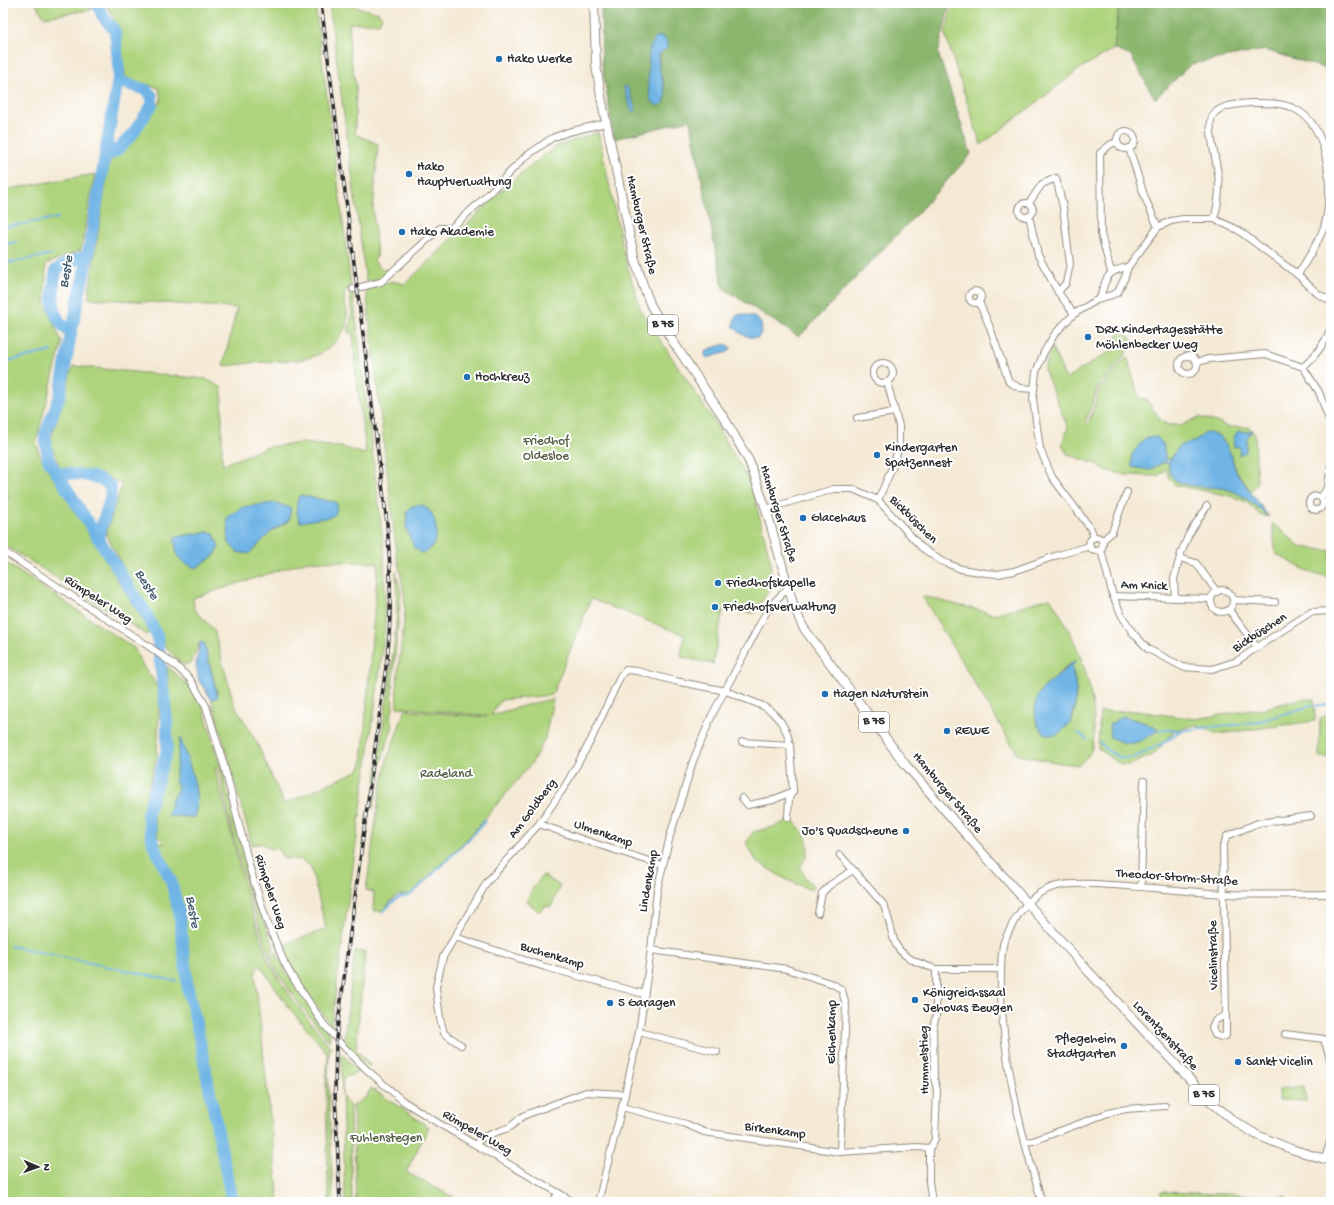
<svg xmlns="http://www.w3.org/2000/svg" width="1334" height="1205" font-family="'Gochi Hand',sans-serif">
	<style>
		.green { fill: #afd47e; stroke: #6d8054; fill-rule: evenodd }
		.forest { fill: #8bb66d; stroke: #5b704c; fill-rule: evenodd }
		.water { fill: #6fb5e6; stroke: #4d7088 }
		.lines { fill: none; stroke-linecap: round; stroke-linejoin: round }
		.stream { stroke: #6fb5e6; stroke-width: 2 }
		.river { stroke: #6fb5e6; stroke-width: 12 }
		.minor-casing { stroke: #908a80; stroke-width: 8 }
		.major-casing { stroke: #908a80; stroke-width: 10 }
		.minor { stroke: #fff; stroke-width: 6 }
		.major { stroke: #fff; stroke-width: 8 }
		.rail-casing { stroke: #2b2b2b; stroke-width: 3.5 }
		.rail { stroke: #fff; stroke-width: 2; stroke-dasharray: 6; stroke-linecap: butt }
		.poi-dot { fill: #1f6fb2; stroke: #fff; stroke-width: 1.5 }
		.labels { text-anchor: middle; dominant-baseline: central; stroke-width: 4; stroke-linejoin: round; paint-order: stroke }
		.shield { fill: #fff; stroke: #6b6b6b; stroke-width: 1 }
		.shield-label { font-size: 12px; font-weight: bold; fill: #2b2b2b }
		.poi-label { font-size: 13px; fill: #2b2b2b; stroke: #fff; text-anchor: start }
		.street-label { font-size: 13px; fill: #2b2b2b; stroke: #fff }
		.park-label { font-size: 13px; fill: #535e44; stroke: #fff }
		.water-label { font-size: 14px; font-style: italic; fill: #435b6c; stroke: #fff }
	</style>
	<rect width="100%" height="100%" fill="#fff"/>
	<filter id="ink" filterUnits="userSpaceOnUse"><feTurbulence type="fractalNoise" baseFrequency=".025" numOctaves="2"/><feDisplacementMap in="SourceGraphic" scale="8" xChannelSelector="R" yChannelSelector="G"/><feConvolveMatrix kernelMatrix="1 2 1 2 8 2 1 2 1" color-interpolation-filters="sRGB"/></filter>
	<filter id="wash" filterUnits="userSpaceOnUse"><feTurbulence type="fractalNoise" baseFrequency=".012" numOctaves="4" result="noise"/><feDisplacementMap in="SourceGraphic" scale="16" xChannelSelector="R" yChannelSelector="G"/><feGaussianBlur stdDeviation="0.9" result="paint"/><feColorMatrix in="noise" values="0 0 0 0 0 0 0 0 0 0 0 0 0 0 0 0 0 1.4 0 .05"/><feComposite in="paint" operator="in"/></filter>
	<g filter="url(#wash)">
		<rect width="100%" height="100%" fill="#f4e9d4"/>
		<g class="green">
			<path d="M 35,3 L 92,3 L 91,10 L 44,17 Z"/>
			<path d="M 104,3 L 315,3 L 351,285 C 336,298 350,305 347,321 C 346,328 341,335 337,340 C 316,364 291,360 263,362 C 249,363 236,365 223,366 L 237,308 L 88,298 L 109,164 L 161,101 L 159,88 L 126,78 L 113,15 Z"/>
			<path d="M 329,3 L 352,3 L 353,6 L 379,13 L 382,17 L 379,23 L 349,23 L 350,54 L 356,85 L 355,134 L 378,144 L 373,212 L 377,256 L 374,261 L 381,269 L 391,271 L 380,280 L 366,281 Z"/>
			<path d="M 953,3 L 1119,3 L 1114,49 L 1081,68 L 981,145 L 945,34 Z"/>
			<path d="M 598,132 L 625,258 L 641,311 L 712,418 L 751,484 L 771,563 L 769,590 L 755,613 L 723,610 L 713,664 L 681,657 L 684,635 L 591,599 L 552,695 L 501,700 L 491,715 L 534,703 L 553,699 L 545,738 L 532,763 L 469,837 L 411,894 L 396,896 L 382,911 L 373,911 L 374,892 L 366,890 L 380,792 L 387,760 L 405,710 L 485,717 L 488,716 L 397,707 C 395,674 403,642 405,610 C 405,592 401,575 397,558 L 366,289 L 392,281 L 405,284 L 514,179 L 555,147 Z"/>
			<path d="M 95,174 L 81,250 L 46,264 L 45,302 L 62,343 L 36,442 L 40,456 L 150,631 L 147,635 L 3,544 L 3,500 L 9,499 L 3,479 L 3,190 Z"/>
			<path d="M 353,294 L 384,548 L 385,621 L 382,654 L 333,1012 L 331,1024 L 334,1026 L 333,1029 L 299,980 L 280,946 L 326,929 L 311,867 L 300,859 L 295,860 L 292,858 L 284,859 L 277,848 L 270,849 L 261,843 L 252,845 L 212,700 L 218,696 L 204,643 L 200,642 L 191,663 L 183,665 L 166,647 L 106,534 L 122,484 L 98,473 L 60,468 L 50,442 L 73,366 L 206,379 L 222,388 L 222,465 L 268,447 L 301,443 L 341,447 L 365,454 L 366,452 L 356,377 L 353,333 L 352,332 L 348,333 L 352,316 L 350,295 ZM 291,508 L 289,520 L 271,532 L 249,554 ZM 208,532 L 214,533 L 218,547 L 215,555 L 196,567 L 175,537 ZM 308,561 L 378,563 L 362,764 L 359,770 L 284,804 L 257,743 L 234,704 L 214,630 L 194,609 L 193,598 Z"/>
			<path d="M 1122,327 L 1132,341 L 1127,352 L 1098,387 L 1085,423 L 1088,424 L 1100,388 L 1127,356 L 1139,398 L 1146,399 L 1162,422 L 1169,425 L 1182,425 L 1199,417 L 1220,423 L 1227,427 L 1249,427 L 1255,435 L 1257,484 L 1251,491 L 1236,471 L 1230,452 L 1197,440 L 1179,446 L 1170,460 L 1165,458 L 1149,470 L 1163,462 L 1169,464 C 1169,467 1169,471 1170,473 C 1177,490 1214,485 1228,489 C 1245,495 1256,506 1269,517 L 1260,515 L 1245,501 L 1230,496 L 1175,485 L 1169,479 L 1166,469 L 1158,476 L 1126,475 L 1108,471 L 1094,463 L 1067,454 L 1062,443 L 1068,428 L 1044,369 L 1052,347 L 1066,379 L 1112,350 Z"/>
			<path d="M 1272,523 L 1301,547 L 1331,551 L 1331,578 L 1305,570 L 1276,554 Z"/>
			<path d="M 3,561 L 134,648 L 142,665 L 153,679 L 160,694 L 157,756 L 143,808 L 148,842 L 165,844 L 158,837 L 152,808 L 161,787 L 172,750 L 167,666 L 190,687 L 203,706 L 219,763 L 220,762 L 250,880 L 261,914 L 274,947 L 270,958 C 249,895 230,832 219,768 L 215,768 L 240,869 L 252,911 L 268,960 L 277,976 L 299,1008 L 332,1049 L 329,1048 L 328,1077 L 333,1202 L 329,1202 L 328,1186 L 326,1084 L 328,1054 L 290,1009 L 259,964 L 255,973 L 279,1202 L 3,1202 Z"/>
			<path d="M 396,572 L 401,591 L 392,690 L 393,709 L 390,718 L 393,726 L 381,762 L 374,805 L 372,810 L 395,638 L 397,608 Z"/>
			<path d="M 922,596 L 994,614 L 1050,598 C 1075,635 1094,682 1094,727 C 1094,733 1094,742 1092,748 C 1090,755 1084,760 1079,765 L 1060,763 L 1018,755 ZM 1069,664 C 1078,675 1078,709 1071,722 C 1068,726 1061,731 1057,735 L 1040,692 Z"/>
			<path d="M 1301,699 L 1314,699 L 1315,721 L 1218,734 L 1196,725 L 1175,730 L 1154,754 L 1130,765 L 1122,765 L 1112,759 L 1098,748 L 1100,712 L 1137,711 L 1195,719 L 1265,708 Z"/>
			<path d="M 1331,713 L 1331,757 L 1319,757 L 1320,718 Z"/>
			<path d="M 792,819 C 807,836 815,846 800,867 L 805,877 L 814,887 L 811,890 L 787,880 L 757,862 L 746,843 L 753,832 L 773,827 Z"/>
			<path d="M 543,875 L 560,886 L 551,907 L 544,906 L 539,912 L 527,901 L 532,889 Z"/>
			<path d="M 276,951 L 286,971 L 330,1035 L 329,1041 L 299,1003 L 279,975 L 271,961 Z"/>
			<path d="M 355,951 L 365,952 L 356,1050 L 370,1065 L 368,1067 L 345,1044 L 344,1041 Z"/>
			<path d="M 341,1053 L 359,1072 L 343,1078 C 342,1087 340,1098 349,1105 L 350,1109 L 352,1202 L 345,1202 Z"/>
			<path d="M 1304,1086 L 1306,1101 L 1279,1100 L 1279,1089 Z"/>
			<path d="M 371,1088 L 429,1127 L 406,1172 L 462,1202 L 356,1202 L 353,1106 L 366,1097 Z"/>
			<path d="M 1161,1192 L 1286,1196 L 1286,1202 L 1160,1202 Z"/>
		</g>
		<g class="forest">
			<path d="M 601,3 L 950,3 L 938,53 L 971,154 L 913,218 L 799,337 L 723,288 L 690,120 L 614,139 L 602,64 ZM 649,50 L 660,54 L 659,69 L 666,94 Z"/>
			<path d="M 1119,3 L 1331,3 L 1331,70 L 1265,50 L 1191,64 L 1155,99 L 1131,56 L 1114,49 Z"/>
		</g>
		<g class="water">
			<path d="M 662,36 L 667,42 L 667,48 L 659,54 C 655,69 669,91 665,100 C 664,104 660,105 658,106 L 651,101 L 648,86 L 649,50 L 655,38 Z"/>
			<path d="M 626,86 L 628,88 L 636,110 L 634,112 L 632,112 L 624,89 L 624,87 Z"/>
			<path d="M 741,314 C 756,316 768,322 758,338 C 747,338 738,334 733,325 L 736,316 Z"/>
			<path d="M 725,344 L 729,346 L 731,349 L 728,352 L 707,358 L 705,356 L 705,352 L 712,348 Z"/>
			<path d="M 1252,430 L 1247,438 L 1246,452 L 1239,455 L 1240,449 L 1238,446 L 1234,447 L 1233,438 L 1238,431 L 1246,432 Z"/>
			<path d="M 1205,432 L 1220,436 L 1230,452 L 1236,472 L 1269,517 C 1256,506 1245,495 1229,490 C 1214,485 1178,490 1170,474 C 1169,471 1169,465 1169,462 L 1179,446 L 1197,440 Z"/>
			<path d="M 1157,437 L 1163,444 L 1166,461 L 1149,470 L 1132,467 L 1132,454 L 1145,438 Z"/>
			<path d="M 300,495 L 334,502 L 337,504 L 336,513 L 331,517 L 300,522 C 296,515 295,502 300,495 Z"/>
			<path d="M 274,503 L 291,508 L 289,520 L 271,532 L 249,554 L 237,552 L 229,543 L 227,517 L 243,507 Z"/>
			<path d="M 423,505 C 426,508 430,510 432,514 C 439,528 439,548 422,553 L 414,548 L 406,527 L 407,511 L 412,506 Z"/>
			<path d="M 208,532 L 214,533 L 219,547 L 215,555 L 196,568 C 177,561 176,557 175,537 Z"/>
			<path d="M 200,642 L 204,643 L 218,697 L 212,700 L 199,681 L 196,664 Z"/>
			<path d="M 1075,660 L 1072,668 L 1076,688 L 1075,704 L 1071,722 L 1057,735 L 1048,735 C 1045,733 1040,730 1039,727 C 1033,717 1034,700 1041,691 C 1045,685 1051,682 1057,677 C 1064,671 1068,665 1075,660 Z"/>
			<path d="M 1123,716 L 1145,723 L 1159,730 C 1138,742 1134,749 1110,737 L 1109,725 Z"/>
			<path d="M 180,737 C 187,760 203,794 194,817 L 168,816 L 171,801 L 178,789 L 175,779 Z"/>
		</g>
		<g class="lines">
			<g class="stream">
				<path d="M 3,227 L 58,218"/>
				<path d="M 3,245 L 16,242"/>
				<path d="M 3,264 L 53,254"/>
				<path d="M 4,271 L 4,352"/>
				<path d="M 3,362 L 52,351"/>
				<path d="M 3,405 L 6,427"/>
				<path d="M 1166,461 L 1169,462"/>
				<path d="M 1159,730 L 1175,730 L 1180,731"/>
				<path d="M 1078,733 L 1087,739"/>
				<path d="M 1100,743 L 1111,753 L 1121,758 L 1135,757 L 1163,743 L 1180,731 L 1202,728 L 1254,723 L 1310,706 L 1331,704"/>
				<path d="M 383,912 L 396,899 L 412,894 L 471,837 L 485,821"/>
				<path d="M 10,946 L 176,981"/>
			</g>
			<g class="river">
				<path d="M 97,3 L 102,15 L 115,31 L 119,73 L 88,255 L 71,334 L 60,395 L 45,435 L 48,459 L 147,615 L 157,636 L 167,721 L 167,750 L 147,814 L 153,844 L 171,881 L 179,912 L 188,989 L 198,1032 L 232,1202"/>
				<path d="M 106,156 L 116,151 L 131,136 L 152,105 L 152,96 L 146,90 L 118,81"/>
				<path d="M 71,334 C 67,330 63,326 60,322 C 50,308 53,286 56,270 L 68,263 L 88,255"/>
				<path d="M 56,473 C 74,474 97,474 111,487 L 110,499 L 98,538"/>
			</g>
		</g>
	</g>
	<g filter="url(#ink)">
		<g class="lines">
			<g class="minor-casing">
				<g id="minor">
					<circle cx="1126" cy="140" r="9"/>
					<path d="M 1129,148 L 1145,198 L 1158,227"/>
					<circle cx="1026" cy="210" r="7"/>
					<path d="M 1029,203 L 1042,184 L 1056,178 L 1063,207 L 1070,264 L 1066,283 L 1058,292"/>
					<path d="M 1029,216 L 1038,255 L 1058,292 L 1074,314"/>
					<path d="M 1214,219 C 1217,209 1219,197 1219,186 C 1220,170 1205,126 1213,115 C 1220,105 1239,104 1250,103 C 1264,103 1282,102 1295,109 C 1331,127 1334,194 1324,227 C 1318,244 1306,260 1298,275"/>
					<path d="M 1111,272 L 1101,234 L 1100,153 L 1111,144 L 1117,142"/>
					<path d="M 353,289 L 381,282 L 440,228 L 451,228 L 478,204 L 525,157 L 552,138 L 568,132 L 606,123"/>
					<circle cx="975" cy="297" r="6"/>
					<path d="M 1100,298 C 1106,278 1106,271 1128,267"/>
					<path d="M 979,302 L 989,325 L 1009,382 L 1020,388 L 1034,389"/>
					<circle cx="1188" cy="365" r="9"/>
					<path d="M 1197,362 L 1209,359 L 1265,354 L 1303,367 L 1319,392 L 1330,422 L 1331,439"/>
					<circle cx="883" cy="373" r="10"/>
					<path d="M 1303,367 C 1316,356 1325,343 1331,328"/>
					<path d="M 857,418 L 895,412"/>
					<circle cx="1316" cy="503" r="7"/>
					<path d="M 1321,498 L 1328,486 L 1331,464"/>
					<path d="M 878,500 L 893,466 L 899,446 L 899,426 L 887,382"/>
					<path d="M 766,509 L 834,489 L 853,489 L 878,500 L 921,547 L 941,561 L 961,569 L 986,573 L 998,574 L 1014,571 L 1058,555 L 1090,546"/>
					<circle cx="1096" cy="544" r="7"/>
					<path d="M 1094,538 L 1091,529 L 1052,477 L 1040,449 L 1033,399 L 1036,372 L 1044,352 L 1054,335 L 1064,324 L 1074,314 L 1100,298 L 1112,295 L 1118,292 L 1125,277 L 1128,267 L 1158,227 L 1171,221 L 1183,219 L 1214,219 L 1238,230 L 1298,275 L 1318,294 L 1331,301"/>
					<path d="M 1102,541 L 1112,532 L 1127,492"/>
					<path d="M 1101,550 L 1113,596 L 1122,616 L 1133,633 L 1148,649 L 1183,667 L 1212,669 L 1237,661 L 1277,634 L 1311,612 L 1331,611"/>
					<path d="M 3,551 L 147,645 L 177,667 L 190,679 L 206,706 L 224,765 L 251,872 L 267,922 L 285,964 L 293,978 L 322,1022 L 339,1042 L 366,1069 L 403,1101 L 438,1123 L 574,1202"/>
					<path d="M 1180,558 L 1196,563 L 1217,592"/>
					<circle cx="1222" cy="601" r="11"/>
					<path d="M 1113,596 L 1211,599"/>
					<path d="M 1175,598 L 1174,579 L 1181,553 L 1189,534 L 1207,506"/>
					<path d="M 1233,600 L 1275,602"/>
					<path d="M 1229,610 L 1257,647"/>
					<path d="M 742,742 L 790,745"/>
					<path d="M 742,798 L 748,805 L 773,800 L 793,791"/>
					<path d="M 539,824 L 587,841 L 662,865"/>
					<path d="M 840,855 L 883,904 C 889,916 890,928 894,940 C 899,957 920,964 936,969 L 1001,969"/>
					<path d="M 1141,887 L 1144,781"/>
					<path d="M 818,913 L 822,893 L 830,885 L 853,870"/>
					<path d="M 455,937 L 545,967 L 644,994"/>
					<path d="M 651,950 L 787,969 L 833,984 L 842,990 L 846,1006 L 840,1152"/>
					<path d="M 1226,1015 L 1226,1036 L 1221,1037 L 1215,1035 L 1212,1027 L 1216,1020 L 1226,1015 L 1223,846 L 1227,836 L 1258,823 L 1311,816"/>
					<path d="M 639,1032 L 717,1052"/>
					<path d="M 1285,1034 L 1324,1039 L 1331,1062"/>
					<path d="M 461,1045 L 444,1033 L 440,1019 L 436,987 L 443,957 L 487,882 L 539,824 L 565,786 L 591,740 L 621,675 L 626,670 L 637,671 L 675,681 L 726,691 L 763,706 L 772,712 L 781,722 L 787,733 L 790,745 L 793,791 L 789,798 L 788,817"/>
					<path d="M 622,1107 L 686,1124 L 704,1132 L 840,1152 L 917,1147 L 929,1148"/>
					<path d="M 1025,1142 L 1033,1141 L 1108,1113 L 1126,1109 L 1165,1106"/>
					<path d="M 476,1144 C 483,1134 500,1132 510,1127 C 515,1124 519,1118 525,1115 L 586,1092 L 625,1094"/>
					<path d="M 929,1148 L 932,1145 L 935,1139 L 937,1090 L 934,1078 L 933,1027 L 936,1016 L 936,969"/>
					<path d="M 929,1148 L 929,1182 L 932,1202"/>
					<path d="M 1325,1159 L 1331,1139"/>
					<path d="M 552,1202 L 559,1193"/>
					<path d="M 598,1202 L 622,1107 L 639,1032 L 651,950 L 657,890 L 670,836 L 693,761 L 712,715 L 769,607 L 788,588"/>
					<path d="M 1042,1202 C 1021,1135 1004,1065 1001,995 C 1001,978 1000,961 1003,945 C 1004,940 1007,935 1009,931 C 1019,910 1034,891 1057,886 C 1074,882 1096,884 1113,885 C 1145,887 1177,890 1210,893 C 1250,896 1291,894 1331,894"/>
				</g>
			</g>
			<g class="major-casing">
				<path id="major" d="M 594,3 L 596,65 L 602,102 L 634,256 L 643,285 L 651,306 L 670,337 L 726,421 L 749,461 L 766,509 L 794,607 L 803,627 L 905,764 L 962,830 L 1089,972 L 1210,1101 L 1234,1121 L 1257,1135 L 1291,1149 L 1331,1161"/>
			</g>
			<use href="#minor" class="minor"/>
			<use href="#major" class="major"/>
			<g class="rail-casing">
				<path id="rail" d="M 321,3 L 387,523 C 391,569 392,614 387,659 L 336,1038 L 335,1094 L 340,1202"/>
			</g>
			<use href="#rail" class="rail"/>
		</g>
	</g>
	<g class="poi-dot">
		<circle cx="499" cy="59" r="4"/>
		<circle cx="409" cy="174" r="4"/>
		<circle cx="402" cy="232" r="4"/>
		<circle cx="1088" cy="337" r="4"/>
		<circle cx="467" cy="377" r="4"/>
		<circle cx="877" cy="455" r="4"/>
		<circle cx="803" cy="518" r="4"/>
		<circle cx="718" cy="583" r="4"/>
		<circle cx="715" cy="607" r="4"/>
		<circle cx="825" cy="694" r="4"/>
		<circle cx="947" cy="731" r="4"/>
		<circle cx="906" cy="831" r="4"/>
		<circle cx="915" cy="1000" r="4"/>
		<circle cx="610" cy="1003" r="4"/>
		<circle cx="1124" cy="1046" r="4"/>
		<circle cx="1238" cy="1062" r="4"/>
	</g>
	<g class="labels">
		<g class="shield">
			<rect x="648" y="315" width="30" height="20" rx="3"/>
			<rect x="859" y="712" width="30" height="20" rx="3"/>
			<rect x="1189" y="1085" width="30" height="20" rx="3"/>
		</g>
		<g class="shield-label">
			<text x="663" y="325">B 75</text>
			<text x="874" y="722">B 75</text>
			<text x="1204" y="1095">B 75</text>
		</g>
		<g class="poi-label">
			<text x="507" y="59">Hako Werke</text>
			<text x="417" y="167">Hako<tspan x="417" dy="15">Hauptverwaltung</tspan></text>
			<text x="410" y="232">Hako Akademie</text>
			<text x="1096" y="330">DRK Kindertagesstätte<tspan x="1096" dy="15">Möhlenbecker Weg</tspan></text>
			<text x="475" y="377">Hochkreuz</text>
			<text x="885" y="448">Kindergarten<tspan x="885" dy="15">Spatzennest</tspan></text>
			<text x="811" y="518">Glacehaus</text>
			<text x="726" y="583">Friedhofskapelle</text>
			<text x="723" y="607">Friedhofsverwaltung</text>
			<text x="833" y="694">Hagen Naturstein</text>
			<text x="955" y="731">REWE</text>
			<text x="898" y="831" text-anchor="end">Jo's Quadscheune</text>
			<text x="923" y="993">Königreichssaal<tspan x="923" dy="15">Jehovas Zeugen</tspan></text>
			<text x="618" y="1003">5 Garagen</text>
			<text x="1116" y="1039" text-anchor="end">Pflegeheim<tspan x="1116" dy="15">Stadtgarten</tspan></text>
			<text x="1246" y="1062">Sankt Vicelin</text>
		</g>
		<g class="street-label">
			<text transform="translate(641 225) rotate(77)">Hamburger Straße</text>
			<text transform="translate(778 514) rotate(73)">Hamburger Straße</text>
			<text transform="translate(913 520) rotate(45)">Bickbüschen</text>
			<text transform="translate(1144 586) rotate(2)">Am Knick</text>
			<text transform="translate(98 600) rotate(33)">Rümpeler Weg</text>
			<text transform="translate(1260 633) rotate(-33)">Bickbüschen</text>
			<text transform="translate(947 793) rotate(50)">Hamburger Straße</text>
			<text transform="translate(533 809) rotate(-53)">Am Goldberg</text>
			<text transform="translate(603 834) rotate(19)">Ulmenkamp</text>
			<text transform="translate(1177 878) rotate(4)">Theodor-Storm-Straße</text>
			<text transform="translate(649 881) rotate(-80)">Lindenkamp</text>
			<text transform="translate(270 892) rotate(72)">Rümpeler Weg</text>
			<text transform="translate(1214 955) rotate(-91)">Vicelinstraße</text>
			<text transform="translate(552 956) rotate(17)">Buchenkamp</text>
			<text transform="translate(832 1032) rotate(-90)">Eichenkamp</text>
			<text transform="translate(1165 1036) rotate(47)">Lorentzenstraße</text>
			<text transform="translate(925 1060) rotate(-91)">Hummelstieg</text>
			<text transform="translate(775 1131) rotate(8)">Birkenkamp</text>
			<text transform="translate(477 1133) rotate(30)">Rümpeler Weg</text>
		</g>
		<g class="park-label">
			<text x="546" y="441">Friedhof<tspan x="546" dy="15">Oldesloe</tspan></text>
			<text x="446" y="774">Radeland</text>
			<text x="386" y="1138">Fuhlenstegen</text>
		</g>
		<g class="water-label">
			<text transform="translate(67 272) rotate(-80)">Beste</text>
			<text transform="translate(146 585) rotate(58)">Beste</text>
			<text transform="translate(192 912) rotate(80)">Beste</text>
		</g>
	</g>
	<rect width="1334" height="1205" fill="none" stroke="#fff" stroke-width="16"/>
	<g transform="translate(38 1167) rotate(92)" stroke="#ffffff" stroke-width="3" paint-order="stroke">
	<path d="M0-3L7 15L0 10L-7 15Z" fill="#2b2b2b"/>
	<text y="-6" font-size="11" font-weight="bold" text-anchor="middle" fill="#2b2b2b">N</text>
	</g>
</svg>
